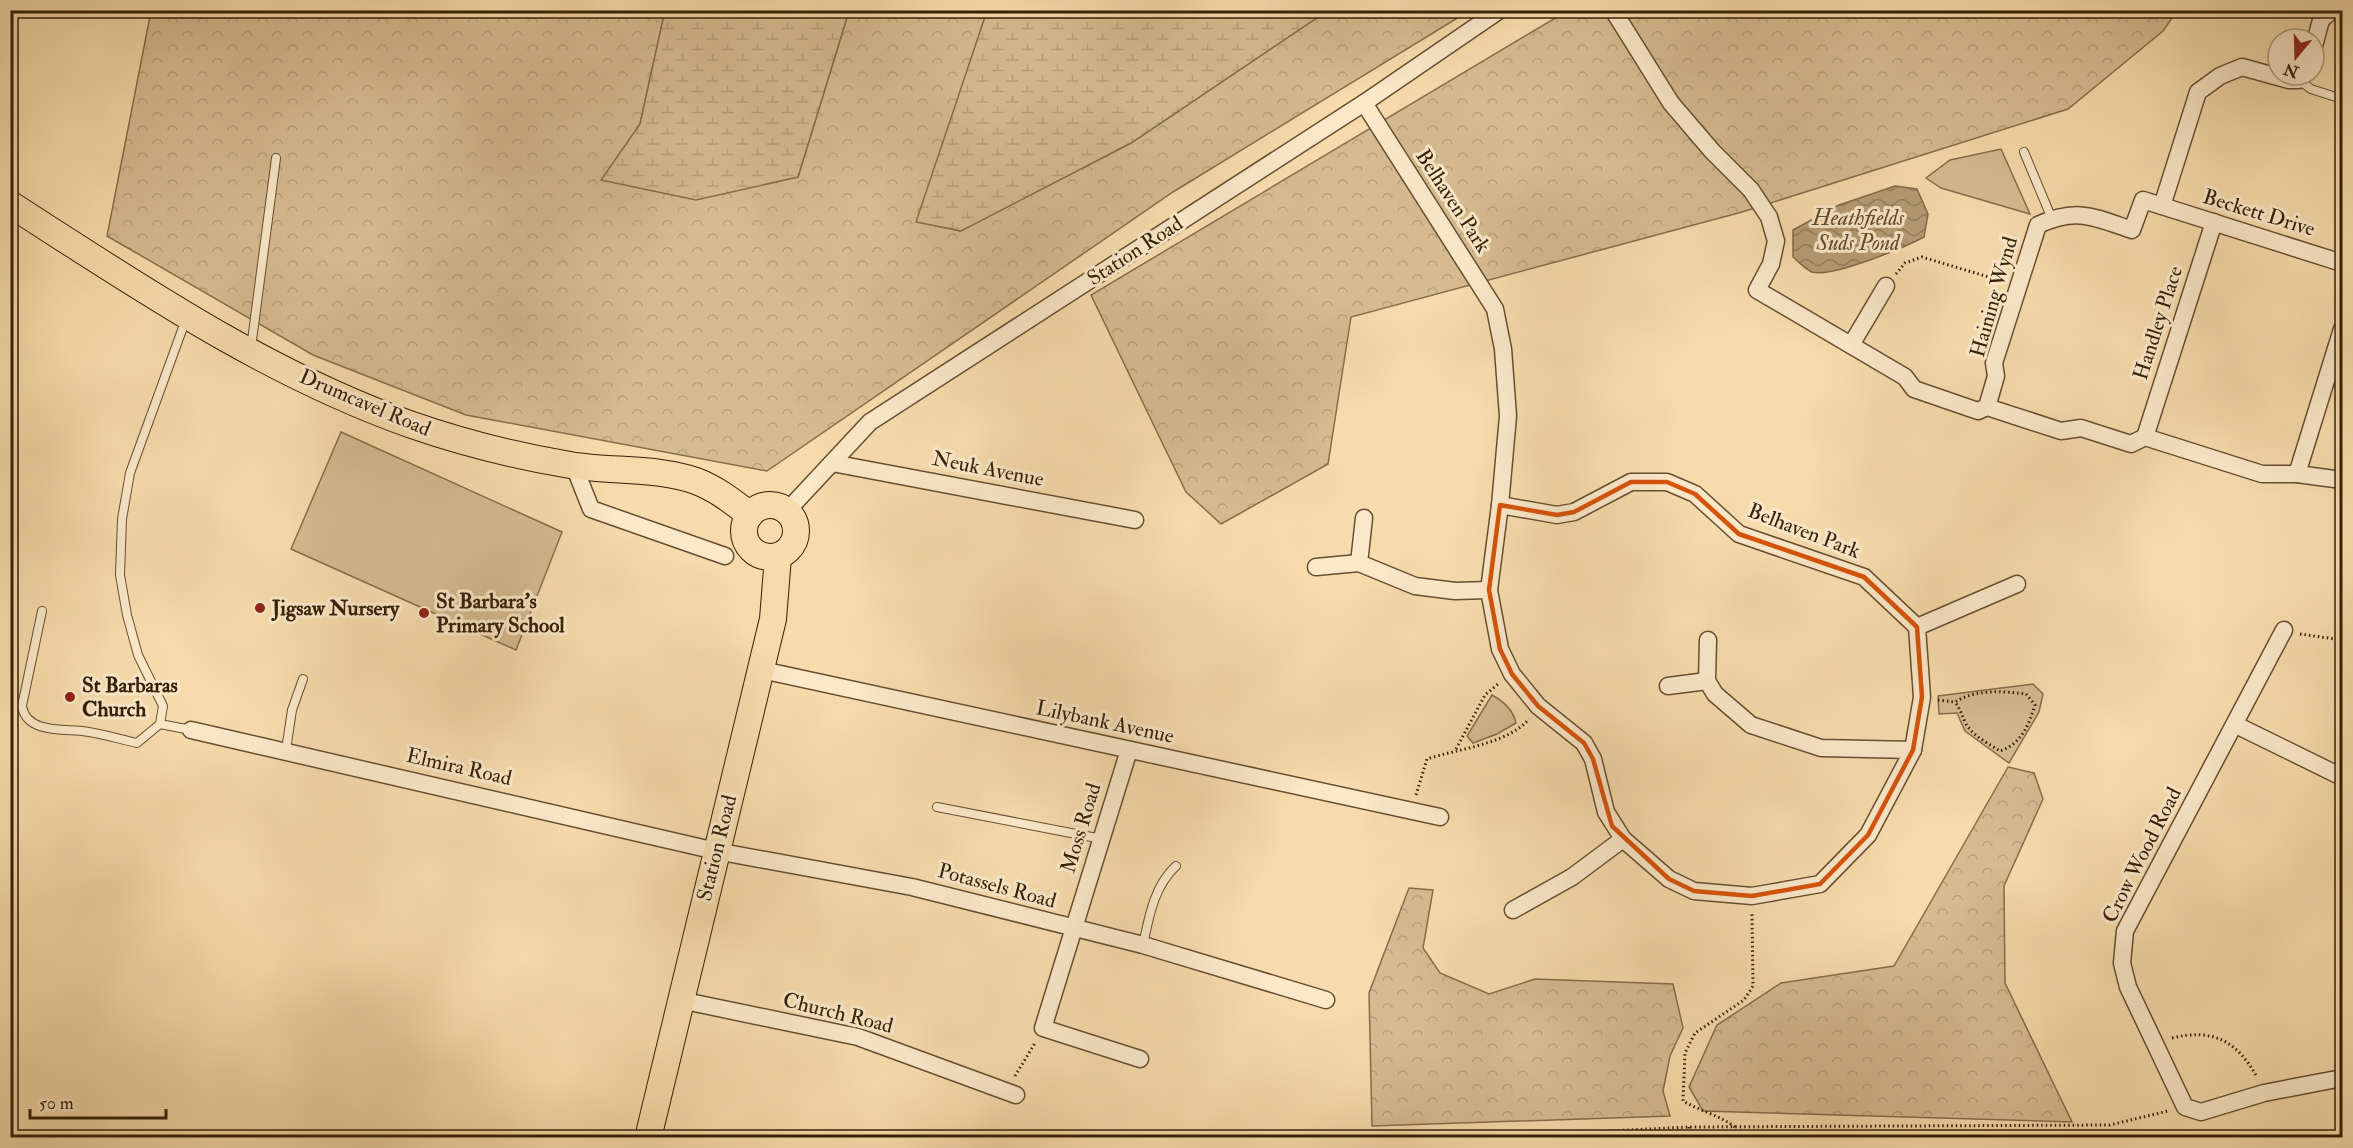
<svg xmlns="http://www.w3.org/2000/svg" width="2353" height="1148" font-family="'IM FELL Double Pica',serif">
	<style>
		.green { fill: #d6bb90; stroke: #866e4b; stroke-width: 1.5 }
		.forest { fill: url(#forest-crowns); stroke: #866e4b; stroke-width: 1.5 }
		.wetland { fill: url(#wetland-marsh); stroke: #866e4b; stroke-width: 1.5 }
		.water { fill: url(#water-waves); stroke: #826a48; stroke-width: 1.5 }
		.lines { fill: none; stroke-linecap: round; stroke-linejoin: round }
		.service-casing { stroke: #664f30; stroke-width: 10 }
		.minor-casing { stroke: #664f30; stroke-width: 19 }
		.primary-casing { stroke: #352006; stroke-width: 28 }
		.path { stroke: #352006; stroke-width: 3; stroke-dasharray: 1.5 3; stroke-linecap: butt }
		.service { stroke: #fae8c9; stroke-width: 8 }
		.minor { stroke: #fae8c9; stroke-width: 16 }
		.primary { stroke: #f7dbac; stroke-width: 26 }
		.marked { fill: none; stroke: #d6530b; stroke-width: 4.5; stroke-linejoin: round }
		.poi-dot { fill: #8f2418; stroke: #fae8c9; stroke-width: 2 }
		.labels { text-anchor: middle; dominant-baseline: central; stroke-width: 6; stroke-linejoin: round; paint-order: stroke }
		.street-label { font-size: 21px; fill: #352006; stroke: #fae8c9 }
		.poi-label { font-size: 21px; font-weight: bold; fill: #352006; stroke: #fae8c9; text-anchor: start }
		.water-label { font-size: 22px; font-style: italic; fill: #624b2c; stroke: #fae8c9 }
	</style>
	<defs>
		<pattern id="forest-crowns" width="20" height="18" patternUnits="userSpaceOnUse" patternTransform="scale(1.5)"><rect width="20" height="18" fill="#d6bb90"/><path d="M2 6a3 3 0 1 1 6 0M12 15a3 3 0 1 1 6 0" fill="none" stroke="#b8a07b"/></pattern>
		<pattern id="wetland-marsh" width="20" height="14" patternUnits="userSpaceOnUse" patternTransform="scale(1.5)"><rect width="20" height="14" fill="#d6bb90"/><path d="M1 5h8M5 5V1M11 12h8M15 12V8" fill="none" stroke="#b8a07b"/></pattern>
		<pattern id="water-waves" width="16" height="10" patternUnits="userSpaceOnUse" patternTransform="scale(1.5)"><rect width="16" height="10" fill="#b59b74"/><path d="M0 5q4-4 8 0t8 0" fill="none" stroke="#947e5d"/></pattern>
	</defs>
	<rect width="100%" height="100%" fill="#f7dbac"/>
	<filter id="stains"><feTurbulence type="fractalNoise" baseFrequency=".00333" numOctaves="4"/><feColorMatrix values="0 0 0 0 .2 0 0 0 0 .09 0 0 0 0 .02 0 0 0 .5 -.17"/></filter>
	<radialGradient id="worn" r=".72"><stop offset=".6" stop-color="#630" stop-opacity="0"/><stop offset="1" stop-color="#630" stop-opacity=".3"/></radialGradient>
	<g class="green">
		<path d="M 2001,149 L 2030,214 L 1941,188 L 1926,178 L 1950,160 Z"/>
		<path d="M 341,432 L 562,532 L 516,650 L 291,549 Z"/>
		<path d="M 2033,684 L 2043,694 L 2039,712 L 2009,763 L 1965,731 L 1957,713 L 1939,714 L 1938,696 Z"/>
		<path d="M 1492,695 C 1503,701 1513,709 1516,723 L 1497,734 L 1473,743 L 1467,736 Z"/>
	</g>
	<g class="forest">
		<path d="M 151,11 L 665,11 L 640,124 L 602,180 L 798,177 L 849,11 L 987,11 L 917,222 L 960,231 L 1131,143 L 1327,11 L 1469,11 L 1173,192 L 767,471 L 466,415 L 313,355 L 107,236 Z"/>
		<path d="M 1567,11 L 2177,11 L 2163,31 L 2068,109 L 1742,212 L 1351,317 L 1328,464 L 1221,524 L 1186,492 L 1091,295 Z"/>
		<path d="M 2008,767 L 2034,773 L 2043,799 L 2004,886 L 2005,983 L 2072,1122 L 1703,1111 L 1689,1087 L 1717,1025 L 1781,983 L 1894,966 Z"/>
		<path d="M 1409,888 L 1433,890 L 1423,948 L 1440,973 L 1489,994 L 1535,979 L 1673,984 L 1683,1028 L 1670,1056 L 1663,1091 L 1670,1116 L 1372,1126 L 1369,993 Z"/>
	</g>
	<g class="wetland">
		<path d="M 665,10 L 849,11 L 798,177 L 696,200 L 601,180 L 640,124 Z"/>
		<path d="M 987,11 L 987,10 L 1327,11 L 1131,143 L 961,231 L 916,222 Z"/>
	</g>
	<path class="water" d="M 1895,186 L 1917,189 L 1928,214 L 1924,237 C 1905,247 1832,278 1812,272 C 1806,270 1798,261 1793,257 L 1793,230 L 1839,205 Z"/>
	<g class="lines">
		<g class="service-casing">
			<g id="service">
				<path d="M 2299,80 L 2311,89 L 2342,99"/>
				<path d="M 2024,152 L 2052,219"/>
				<path d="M 186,319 L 130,473 L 122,519 L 120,575 L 127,615 L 138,655 L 163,706 L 160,724 L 191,730"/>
				<path d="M 251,348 L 276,158"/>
				<path d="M 42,611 L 22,706 C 26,733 63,729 82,731 C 100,733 119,739 137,743 L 160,724"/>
				<path d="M 286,750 L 292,710 L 303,679"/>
				<path d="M 937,807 L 1102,839"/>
				<path d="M 1143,945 C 1149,917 1154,886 1176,866"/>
			</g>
		</g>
		<g class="minor-casing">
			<g id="minor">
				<path d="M 1613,10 L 1671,103 L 1712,151 L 1751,190 L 1769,217 L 1776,241 L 1771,264 L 1757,290 L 1905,377 L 1914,389 L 1978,411 L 1987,407 L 2061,431 L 2081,428 L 2131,444 L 2145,437 L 2262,474 L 2297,474 L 2342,480"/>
				<path d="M 2314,46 L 2321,20 L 2332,10"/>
				<path d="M 1364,103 L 1495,309 L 1503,349 L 1508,416 L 1500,505"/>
				<path d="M 2162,206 L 2342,263"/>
				<path d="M 1851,345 L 1886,286"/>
				<path d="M 1987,407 L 1996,376 L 1994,363 L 2038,225 C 2077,207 2094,217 2132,230 L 2143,200 L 2162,206 L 2198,92 L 2220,76 L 2242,67 L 2289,80 L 2299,80 L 2303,75"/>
				<path d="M 2145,437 L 2214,222"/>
				<path d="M 832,463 L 1135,520"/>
				<path d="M 574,466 L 591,509 L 725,556"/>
				<path d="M 2297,474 L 2342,329"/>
				<path d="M 1631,482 L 1667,482 L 1695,494 L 1739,534 L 1864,577 L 1917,627 L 1922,697 L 1913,750 L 1868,835 L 1820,884 L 1752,896 L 1694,891 L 1669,879 L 1623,839 L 1606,812 L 1593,759 L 1584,743 L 1538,706 L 1512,674 L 1500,649 L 1489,590 L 1500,505 L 1557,515 L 1574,512 Z"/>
				<path d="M 787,511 L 870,422 L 1364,103 L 1500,10"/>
				<path d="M 1364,518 L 1359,563 L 1415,586 L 1455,591 L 1489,590"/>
				<path d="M 1316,567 L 1359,563"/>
				<path d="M 1917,627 L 2017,584"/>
				<path d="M 2284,630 L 2125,931 L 2122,963 L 2128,987 L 2185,1107 L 2201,1112 L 2264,1093 L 2342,1078"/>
				<path d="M 1708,640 L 1707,681 L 1715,694 L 1751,725 L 1821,748 L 1913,750"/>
				<path d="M 762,670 L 1440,817"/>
				<path d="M 1668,686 L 1707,681"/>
				<path d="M 2236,725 L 2342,777"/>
				<path d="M 191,730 L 716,851 L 912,887 L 1143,945 L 1326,1000"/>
				<path d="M 1129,750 L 1043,1028 L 1140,1059"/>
				<path d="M 1513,910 L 1572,877 L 1623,839"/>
				<path d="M 680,1000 L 858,1037 L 1016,1095"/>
			</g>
		</g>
		<g class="primary-casing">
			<g id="primary">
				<path d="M 10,204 C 139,287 267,374 412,425 C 464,443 516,456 570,465 C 611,472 657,467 696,481 C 717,489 733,502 750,515"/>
				<circle cx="770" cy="531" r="26"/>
				<path d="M 648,1138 L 773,619 L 778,557"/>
			</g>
		</g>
		<g class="path">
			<path d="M 1896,274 L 1905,263 L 1922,257 L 2002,281"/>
			<path d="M 2300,634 L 2342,640"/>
			<path d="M 1938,700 L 1955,702 C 1976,689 2002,691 2026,694 L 2035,705 C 2029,725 2021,744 2000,751 C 1989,744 1973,736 1966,724 C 1962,716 1961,710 1955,702"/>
			<path d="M 1456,749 L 1485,695 L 1498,684"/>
			<path d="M 1416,795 L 1427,759 C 1457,749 1508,744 1529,719"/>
			<path d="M 2172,1038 C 2213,1028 2237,1041 2257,1077"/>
			<path d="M 1015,1076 L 1035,1043"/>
			<path d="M 1689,1127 L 1689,1138"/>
			<path d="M 1735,1127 C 1719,1115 1700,1111 1683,1101 L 1685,1053 L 1695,1033 L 1744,1000 L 1753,986 L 1752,913"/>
			<path d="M 1470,1138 L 1689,1127 L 2110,1125 L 2168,1111"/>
		</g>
		<use href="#service" class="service"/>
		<use href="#minor" class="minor"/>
		<use href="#primary" class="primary"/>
	</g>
	<path class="marked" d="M 1631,482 L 1667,482 L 1695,494 L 1739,534 L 1864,577 L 1917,627 L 1922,697 L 1913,750 L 1868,835 L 1820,884 L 1752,896 L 1694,891 L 1669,879 L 1612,826 L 1593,759 L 1584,743 L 1538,706 L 1512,674 L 1500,649 L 1489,590 L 1500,505 L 1557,515 L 1574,512 Z"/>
	<g class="poi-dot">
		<circle cx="260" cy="608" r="6"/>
		<circle cx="424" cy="613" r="6"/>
		<circle cx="70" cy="697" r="6"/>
	</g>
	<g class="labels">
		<g class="street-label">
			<text transform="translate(1453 201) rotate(57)">Belhaven Park</text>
			<text transform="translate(2259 213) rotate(17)">Beckett Drive</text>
			<text transform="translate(1135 251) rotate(-33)">Station Road</text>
			<text transform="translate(1994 297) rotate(-74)">Haining Wynd</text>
			<text transform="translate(2158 323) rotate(-72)">Handley Place</text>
			<text transform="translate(365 403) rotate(23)">Drumcavel Road</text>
			<text transform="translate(988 469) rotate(11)">Neuk Avenue</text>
			<text transform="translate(1804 531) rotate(21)">Belhaven Park</text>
			<text transform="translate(1105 722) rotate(12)">Lilybank Avenue</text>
			<text transform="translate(459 767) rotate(13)">Elmira Road</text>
			<text transform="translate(1081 828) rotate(-73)">Moss Road</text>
			<text transform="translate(717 848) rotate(-76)">Station Road</text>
			<text transform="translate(2142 855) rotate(-63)">Crow Wood Road</text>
			<text transform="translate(997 886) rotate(15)">Potassels Road</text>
			<text transform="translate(838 1013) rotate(14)">Church Road</text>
		</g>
		<g class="poi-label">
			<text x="436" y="601">St Barbara's<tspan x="436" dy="24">Primary School</tspan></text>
			<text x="272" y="608">Jigsaw Nursery</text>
			<text x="82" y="685">St Barbaras<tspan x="82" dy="24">Church</tspan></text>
		</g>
		<g class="water-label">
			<text x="1858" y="218">Heathfields<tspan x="1858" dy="25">Suds Pond</tspan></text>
		</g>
	</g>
	<rect width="2353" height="1148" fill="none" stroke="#f7dbac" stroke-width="36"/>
	<rect x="12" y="12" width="2329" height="1124" fill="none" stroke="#352006" stroke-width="3"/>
	<rect x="18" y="18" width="2317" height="1112" fill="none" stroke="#352006" stroke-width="1.5"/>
	<g transform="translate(2296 57) rotate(199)"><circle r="28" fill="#fae8c9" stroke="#ab987b" stroke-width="1.5"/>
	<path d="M0-4.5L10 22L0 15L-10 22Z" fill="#8f2418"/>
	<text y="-9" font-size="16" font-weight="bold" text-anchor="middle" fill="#352006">N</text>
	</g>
	<path d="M30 1109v9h136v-9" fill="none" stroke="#352006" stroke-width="3"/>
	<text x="39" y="1109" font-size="18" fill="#352006" stroke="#fae8c9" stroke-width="4.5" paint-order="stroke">50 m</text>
	<rect width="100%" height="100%" filter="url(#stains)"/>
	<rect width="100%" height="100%" fill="url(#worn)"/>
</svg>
